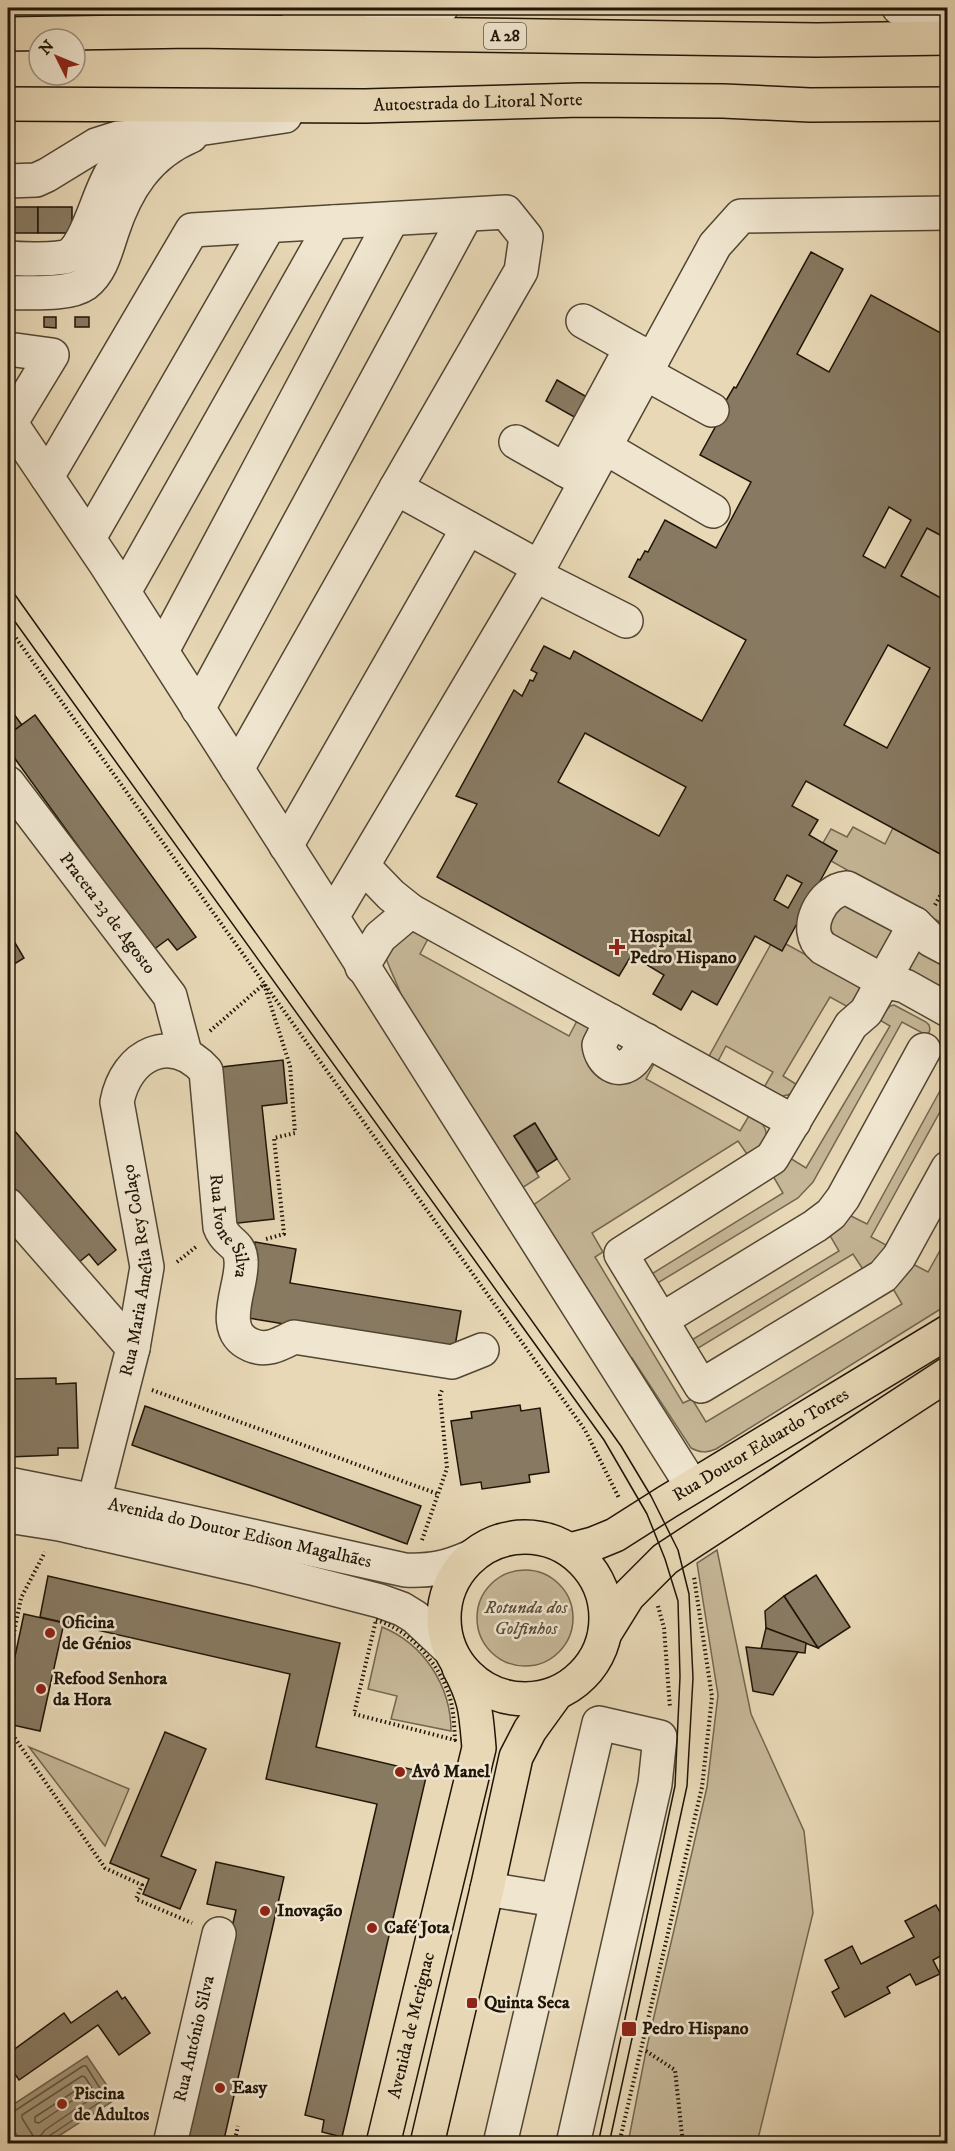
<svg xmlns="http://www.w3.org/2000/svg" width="955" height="2151" font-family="'IM FELL DW Pica',serif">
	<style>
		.green { fill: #c6b798; stroke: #726650; stroke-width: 1.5 }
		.water { fill: #a4967a; stroke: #6f624c; stroke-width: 1.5 }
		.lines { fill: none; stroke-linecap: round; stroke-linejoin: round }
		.shore { stroke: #625640; stroke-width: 1.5 }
		.building { fill: #887a62; stroke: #1f1507; stroke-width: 1.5; fill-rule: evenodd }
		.minor-casing { stroke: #514633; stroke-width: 36 }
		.major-casing { stroke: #1f1507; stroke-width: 36 }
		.highway-casing { stroke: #1f1507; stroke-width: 36 }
		.path { stroke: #1f1507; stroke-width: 4; stroke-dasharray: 1.5 3; stroke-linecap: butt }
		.minor { stroke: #f0e6d0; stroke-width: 33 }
		.major { stroke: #e8d8b6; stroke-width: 33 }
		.highway { stroke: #e8d8b6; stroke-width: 33 }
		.tram { stroke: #1f1507; stroke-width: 1.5 }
		.poi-dot { fill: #8f2418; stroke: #f0e6d0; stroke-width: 2 }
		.labels { text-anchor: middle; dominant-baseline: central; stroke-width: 5; stroke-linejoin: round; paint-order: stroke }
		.shield { fill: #f0e6d0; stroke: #5e5443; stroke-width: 1.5 }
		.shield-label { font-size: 16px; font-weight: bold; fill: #1f1507 }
		.street-label { font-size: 18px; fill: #1f1507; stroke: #f0e6d0 }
		.poi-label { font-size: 18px; font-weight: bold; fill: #1f1507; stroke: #f0e6d0; text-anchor: start }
		.park-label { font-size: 18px; font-style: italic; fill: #594e3a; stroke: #f0e6d0 }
	</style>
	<rect width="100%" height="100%" fill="#e8d8b6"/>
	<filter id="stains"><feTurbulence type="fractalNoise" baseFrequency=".00333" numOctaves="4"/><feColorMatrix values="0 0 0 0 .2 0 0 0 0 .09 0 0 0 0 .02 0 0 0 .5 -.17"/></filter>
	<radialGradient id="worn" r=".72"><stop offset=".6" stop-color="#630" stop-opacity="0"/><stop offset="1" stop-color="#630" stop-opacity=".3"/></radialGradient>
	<g class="green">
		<path d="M 927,528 L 947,539 L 947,602 L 901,576 Z"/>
		<path d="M 853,827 L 885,844 L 893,828 L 944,856 L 947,850 L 947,926 L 831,861 L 837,851 L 823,843 L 831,829 L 847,837 Z"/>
		<path d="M 833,901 L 906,926 L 879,973 L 826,943 Z"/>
		<path d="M 409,929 L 429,937 L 420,954 L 569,1036 L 578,1019 L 591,1027 L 585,1041 L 649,1064 L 655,1062 L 646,1079 L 740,1131 L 750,1114 C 761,1122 768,1126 766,1141 L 749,1157 L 738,1141 L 592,1233 L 603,1252 L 595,1257 L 683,1403 L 692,1399 L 706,1422 L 902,1304 L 892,1287 L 911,1263 L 928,1272 L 947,1238 L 947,1305 L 716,1449 C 707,1453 701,1453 691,1448 L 632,1358 L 623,1357 L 532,1206 L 570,1179 L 534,1123 L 514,1136 L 539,1177 L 522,1188 L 405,1014 C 404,992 390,974 384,952 Z"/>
		<path d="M 771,944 L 782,950 L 786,944 L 856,982 L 860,989 L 850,1008 L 830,997 L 783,1076 L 799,1086 C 788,1101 778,1096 763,1089 L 773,1072 L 726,1046 L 717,1063 L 708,1058 Z"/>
		<path d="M 918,949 L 947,965 L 947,980 L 942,985 L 935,987 L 905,971 Z"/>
		<path d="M 894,1005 L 926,1022 L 929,1025 L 930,1029 L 928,1036 L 902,1022 L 813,1182 L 798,1198 L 656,1284 L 650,1275 L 783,1193 L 773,1176 L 790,1158 L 806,1168 L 890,1026 L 873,1016 L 878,1008 L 885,1012 L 890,1006 Z"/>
		<path d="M 947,1078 L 947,1099 L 871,1237 L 888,1246 L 879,1260 L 864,1271 L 853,1254 L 695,1350 L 690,1341 L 839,1251 L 829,1234 L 849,1215 L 867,1224 Z"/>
		<path d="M 717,1550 L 751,1714 L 804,1831 L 813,1913 L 757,2143 L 628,2143 L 646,2051 L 707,1787 L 718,1695 L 697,1563 Z"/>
		<circle cx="525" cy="1618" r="48"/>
		<path d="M 382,1627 C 424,1644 451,1686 451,1731 L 391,1719 L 397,1696 L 368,1689 Z"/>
		<path d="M 29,1747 L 129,1789 L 105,1846 Z"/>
	</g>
	<path class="water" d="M 87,2056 L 116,2099 L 48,2143 L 22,2143 L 8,2121 L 8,2108 Z"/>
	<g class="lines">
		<g class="shore">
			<path d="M 82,2076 L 85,2077 L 95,2093 L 95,2096 L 45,2130 L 38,2139 L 35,2139 L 22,2118 L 22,2115 Z"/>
			<path d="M 78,2089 L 82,2089 L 82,2094 L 39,2123 L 35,2122 L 35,2117 Z"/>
			<path d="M 8,2113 L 13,2112 L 83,2066 L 86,2066 L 106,2098 L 49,2136 L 46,2144"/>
		</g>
	</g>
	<g class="building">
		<path d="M 8,164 L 8,207 L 38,207 L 38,233 L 8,233 Z"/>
		<rect x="38" y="207" width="34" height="26"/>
		<path d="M 811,252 L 843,269 L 797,354 L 829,372 L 871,295 L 948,337 L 948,539 L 927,528 L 901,576 L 948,602 L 948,850 L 944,856 L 806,781 L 792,806 L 818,820 L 809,835 L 837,851 L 831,861 L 782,951 L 755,936 L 717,1005 L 692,991 L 681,1010 L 653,994 L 664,975 L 639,960 L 631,956 L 619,976 L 437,877 L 477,804 L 456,796 L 514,690 L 522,696 L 530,680 L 533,681 L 537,673 L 531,670 L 544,646 L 570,659 L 574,651 L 702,721 L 746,640 L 629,577 L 638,559 L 640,560 L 645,551 L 648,552 L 665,520 L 716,548 L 751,482 L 700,455 L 724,411 L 721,409 L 734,387 L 736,388 ZM 889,507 L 911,520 L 885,568 L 863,556 ZM 888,645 L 930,668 L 887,748 L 844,725 ZM 585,733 L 686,787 L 659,836 L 558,782 ZM 787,875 L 802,883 L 788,908 L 774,900 Z"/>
		<path d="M 44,317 L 56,317 L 56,328 L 44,327 Z"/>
		<rect x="75" y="317" width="14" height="10"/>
		<path d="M 557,380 L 587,397 L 576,418 L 546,401 Z"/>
		<path d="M 8,706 L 22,725 L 8,735 Z"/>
		<path d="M 35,715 L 196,937 L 177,950 L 168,939 L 153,950 L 8,749 L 8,735 Z"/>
		<path d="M 8,931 L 24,958 L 8,968 Z"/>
		<path d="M 283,1060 L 287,1103 L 262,1106 L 274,1219 L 230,1224 L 213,1068 Z"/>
		<path d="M 8,1123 L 116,1250 L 98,1265 L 89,1254 L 73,1267 L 8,1190 Z"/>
		<path d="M 535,1123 L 557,1159 L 537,1172 L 514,1136 Z"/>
		<path d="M 255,1242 L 296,1249 L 290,1283 L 461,1311 L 454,1352 L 242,1317 Z"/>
		<path d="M 56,1378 L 56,1384 L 76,1383 L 78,1448 L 58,1448 L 58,1455 L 9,1457 L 9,1449 L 8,1449 L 8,1379 Z"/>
		<path d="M 520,1405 L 521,1411 L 540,1408 L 549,1472 L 529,1475 L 530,1482 L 482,1489 L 481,1482 L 461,1485 L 451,1421 L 472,1418 L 471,1412 Z"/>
		<path d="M 145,1406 L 421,1506 L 407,1544 L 132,1445 Z"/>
		<path d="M 816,1575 L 850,1627 L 818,1648 L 784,1596 Z"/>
		<path d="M 48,1576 L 340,1643 L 316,1747 L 427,1773 L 342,2137 L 322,2132 L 324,2120 L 305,2115 L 377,1804 L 266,1779 L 290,1674 L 40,1617 Z"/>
		<path d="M 784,1596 L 818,1648 L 766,1628 L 765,1611 Z"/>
		<path d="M 24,1614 L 64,1623 L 40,1731 L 8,1724 L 8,1689 Z"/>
		<path d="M 766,1628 L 806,1643 L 805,1653 L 761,1649 Z"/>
		<path d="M 746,1647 L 798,1652 L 773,1695 L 753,1691 Z"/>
		<path d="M 165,1732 L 206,1749 L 161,1856 L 196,1870 L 180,1909 L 143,1894 L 149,1879 L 110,1863 Z"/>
		<path d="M 216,1862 L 284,1877 L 223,2144 L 182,2144 L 236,1910 L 207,1904 Z"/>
		<path d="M 936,1905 L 948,1927 L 948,1952 L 933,1960 L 940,1974 L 916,1985 L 910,1974 L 887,1987 L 890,1993 L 845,2017 L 832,1992 L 839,1988 L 825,1960 L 852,1946 L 861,1964 L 914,1937 L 905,1921 Z"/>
		<path d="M 117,1991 L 122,1999 L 125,1997 L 150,2033 L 119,2055 L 98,2025 L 19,2080 L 8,2064 L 8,2054 L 64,2013 L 71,2023 Z"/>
	</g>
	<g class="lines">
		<g class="minor-casing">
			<g id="minor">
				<path d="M 899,8 L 948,13"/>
				<path d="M 320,18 L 384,15 L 441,8"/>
				<path d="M 8,181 L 36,180 L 47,175 L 96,145 L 118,138 L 151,136 L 285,116"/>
				<path d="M 8,258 C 19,259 60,260 68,256 C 88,245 98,192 113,170 C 122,156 137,146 151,136"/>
				<path d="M 8,293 C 28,292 68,296 85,284 C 101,272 106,250 112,232 C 126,189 148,154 191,136"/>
				<path d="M 583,321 L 631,348"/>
				<path d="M 8,349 L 52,355 L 10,424"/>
				<path d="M 645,373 L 712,410"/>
				<path d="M 8,419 L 47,477"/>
				<path d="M 516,442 L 585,481"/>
				<path d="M 606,448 L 713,511"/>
				<path d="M 565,470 L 631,348 L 653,359"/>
				<path d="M 89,538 L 268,227"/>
				<path d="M 535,575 L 626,621"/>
				<path d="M 124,592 L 333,222"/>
				<path d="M 162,651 L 392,219"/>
				<path d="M 198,709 L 466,215"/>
				<path d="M 237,769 L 396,488"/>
				<path id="s1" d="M 8,783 L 170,996 L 185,1053"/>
				<path d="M 286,846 L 468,528"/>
				<path d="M 363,866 L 391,895 L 411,911 L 794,1122"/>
				<path d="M 332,917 L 107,566 L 47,477 L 192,230 L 506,212 L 526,237 L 521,271 L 396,488 L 539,567"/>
				<path d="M 915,924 L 866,1012 L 851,1025 L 772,1158 L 621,1254 L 701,1386 L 883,1276 L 899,1257 L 948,1168"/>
				<path d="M 948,949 L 931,940 L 915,924 L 847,888 C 822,890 801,930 823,948 L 883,981 L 905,986 L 948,1010"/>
				<path d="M 362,967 L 380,937 L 411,911"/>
				<path d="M 611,1021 L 599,1045 C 601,1062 618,1076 633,1061 C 638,1056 642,1047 646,1040"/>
				<path d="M 8,1205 L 133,1348"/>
				<path d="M 661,1320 L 815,1226 L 831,1214 L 843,1198 L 924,1050"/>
				<path id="s2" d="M 8,1484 L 94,1501 L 405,1570 C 432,1571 446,1568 471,1557"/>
				<path d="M 692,1486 L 332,917 L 535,575 L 715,245 L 741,216 L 948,213"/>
				<path d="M 8,1516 L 59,1524 L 256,1569 L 380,1601 L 402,1609 L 415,1617 L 448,1648"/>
				<path id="s3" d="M 89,1531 L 94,1501 L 133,1348 L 147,1267 L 117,1102 C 126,1054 171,1032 206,1071 L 220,1227 C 226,1244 240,1242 241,1260 C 244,1285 216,1330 251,1345 C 267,1352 280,1344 294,1337 L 452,1362 L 482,1350"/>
				<path d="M 487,1889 L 555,1900"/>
				<path id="s4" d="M 170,2144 L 219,1934"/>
				<path d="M 500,2144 L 599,1723 L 660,1737 L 655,1784 L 573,2144"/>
			</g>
		</g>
		<g class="major-casing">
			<g id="major">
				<circle cx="525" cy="1618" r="81"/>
				<path id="s5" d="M 570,1550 L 593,1544 L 615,1535 L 667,1502 L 948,1332"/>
				<path d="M 605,1633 L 628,1596 L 665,1559 L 948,1374"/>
				<path id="s6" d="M 383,2144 L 479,1748 C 476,1713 476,1699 459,1668"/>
				<path d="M 427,2144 L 487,1889 L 516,1757 L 530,1730 L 556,1694"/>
			</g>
		</g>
		<g class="highway-casing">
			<g id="highway">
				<path d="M 298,20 L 351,8"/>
				<path d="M 8,34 L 193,31 L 817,40 L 948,38"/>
				<path id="s7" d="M 8,104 L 365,106 L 581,100 L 723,101 L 810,105 L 948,104"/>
			</g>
		</g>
		<g class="path">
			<path d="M 8,627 L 585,1430 L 619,1498"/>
			<path d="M 935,905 L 948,882"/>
			<path d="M 210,1031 L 264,984 L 290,1066 L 295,1133 L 274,1138 L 284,1234 L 266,1239"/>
			<path d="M 177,1262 L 197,1246"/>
			<path d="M 152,1390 L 438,1494"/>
			<path d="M 422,1540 L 447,1468 L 440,1395 L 442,1390"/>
			<path d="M 658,1606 L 664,1628 L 670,1708"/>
			<path d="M 376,1620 C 410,1630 440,1664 450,1698 C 454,1712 454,1726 455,1740 L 354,1714 Z"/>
			<path d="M 8,1662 L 21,1598 L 45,1552"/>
			<path d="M 8,1733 L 12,1734 L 105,1868 L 142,1885 L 136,1899 L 192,1923"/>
			<path d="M 646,2051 L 675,2070 L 683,2144"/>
			<path d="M 234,2144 L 238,2126"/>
			<path d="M 619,2144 L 702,1787 L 712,1697 L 694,1577"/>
		</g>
		<use href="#minor" class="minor"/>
		<use href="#major" class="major"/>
		<use href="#highway" class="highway"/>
		<g class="tram">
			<path d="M 8,585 L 621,1446 L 651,1496 L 678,1550 L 689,1594 L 693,1678 L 687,1786 L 609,2144"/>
			<path d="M 8,612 L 604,1440 L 647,1514 L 665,1559 L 678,1601 L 680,1677 L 675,1786 L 598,2144"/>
		</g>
	</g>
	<g class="poi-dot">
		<path d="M614 938h6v6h6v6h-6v6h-6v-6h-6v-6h6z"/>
		<circle cx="50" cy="1633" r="6"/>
		<circle cx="41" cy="1689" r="6"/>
		<circle cx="400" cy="1772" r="6"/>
		<circle cx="265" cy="1911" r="6"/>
		<circle cx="372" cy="1928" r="6"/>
		<rect x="466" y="1997" width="12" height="12" rx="3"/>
		<rect x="621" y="2021" width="16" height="16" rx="3"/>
		<circle cx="220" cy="2088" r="6"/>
		<circle cx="62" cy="2104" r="6"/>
	</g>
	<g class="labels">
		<rect class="shield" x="484" y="23" width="42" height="26" rx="4.5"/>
		<g class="shield-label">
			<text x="505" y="36">A 28</text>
		</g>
		<g class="street-label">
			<text stroke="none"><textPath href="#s7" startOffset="470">Autoestrada do Litoral Norte</textPath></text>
			<text stroke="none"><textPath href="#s1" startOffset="164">Praceta 23 de Agosto</textPath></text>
			<text stroke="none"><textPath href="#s3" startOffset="720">Rua Ivone Silva</textPath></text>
			<text stroke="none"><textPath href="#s3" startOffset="267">Rua Maria Amélia Rey Colaço</textPath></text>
			<text stroke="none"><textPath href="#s5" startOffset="219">Rua Doutor Eduardo Torres</textPath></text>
			<text stroke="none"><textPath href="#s2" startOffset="237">Avenida do Doutor Edison Magalhães</textPath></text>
			<text stroke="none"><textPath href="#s6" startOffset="122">Avenida de Merignac</textPath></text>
			<text stroke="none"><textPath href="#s4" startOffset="108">Rua António Silva</textPath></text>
		</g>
		<g class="poi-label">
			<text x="630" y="937">Hospital<tspan x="630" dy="21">Pedro Hispano</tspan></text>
			<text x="62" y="1623">Oficina<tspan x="62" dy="21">de Génios</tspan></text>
			<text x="53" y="1679">Refood Senhora<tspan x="53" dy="21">da Hora</tspan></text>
			<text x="412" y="1772">Avô Manel</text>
			<text x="277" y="1911">Inovação</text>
			<text x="384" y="1928">Café Jota</text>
			<text x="484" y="2003">Quinta Seca</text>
			<text x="642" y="2029">Pedro Hispano</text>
			<text x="232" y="2088">Easy</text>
			<text x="74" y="2094">Piscina<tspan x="74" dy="21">de Adultos</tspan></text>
		</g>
		<g class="park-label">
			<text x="526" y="1608">Rotunda dos<tspan x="526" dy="21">Golfinhos</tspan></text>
		</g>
	</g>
	<rect width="955" height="2151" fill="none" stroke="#e8d8b6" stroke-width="30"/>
	<rect x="9" y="9" width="937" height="2133" fill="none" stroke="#1f1507" stroke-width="3"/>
	<rect x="15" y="15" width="925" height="2121" fill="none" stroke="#1f1507" stroke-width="1.5"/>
	<g transform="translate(57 57) rotate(313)"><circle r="28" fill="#f0e6d0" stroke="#9c9280" stroke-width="1.5"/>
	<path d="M0-4.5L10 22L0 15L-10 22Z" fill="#8f2418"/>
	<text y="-9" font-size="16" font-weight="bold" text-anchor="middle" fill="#1f1507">N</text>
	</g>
	<rect width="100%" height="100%" filter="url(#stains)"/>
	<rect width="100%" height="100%" fill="url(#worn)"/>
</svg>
